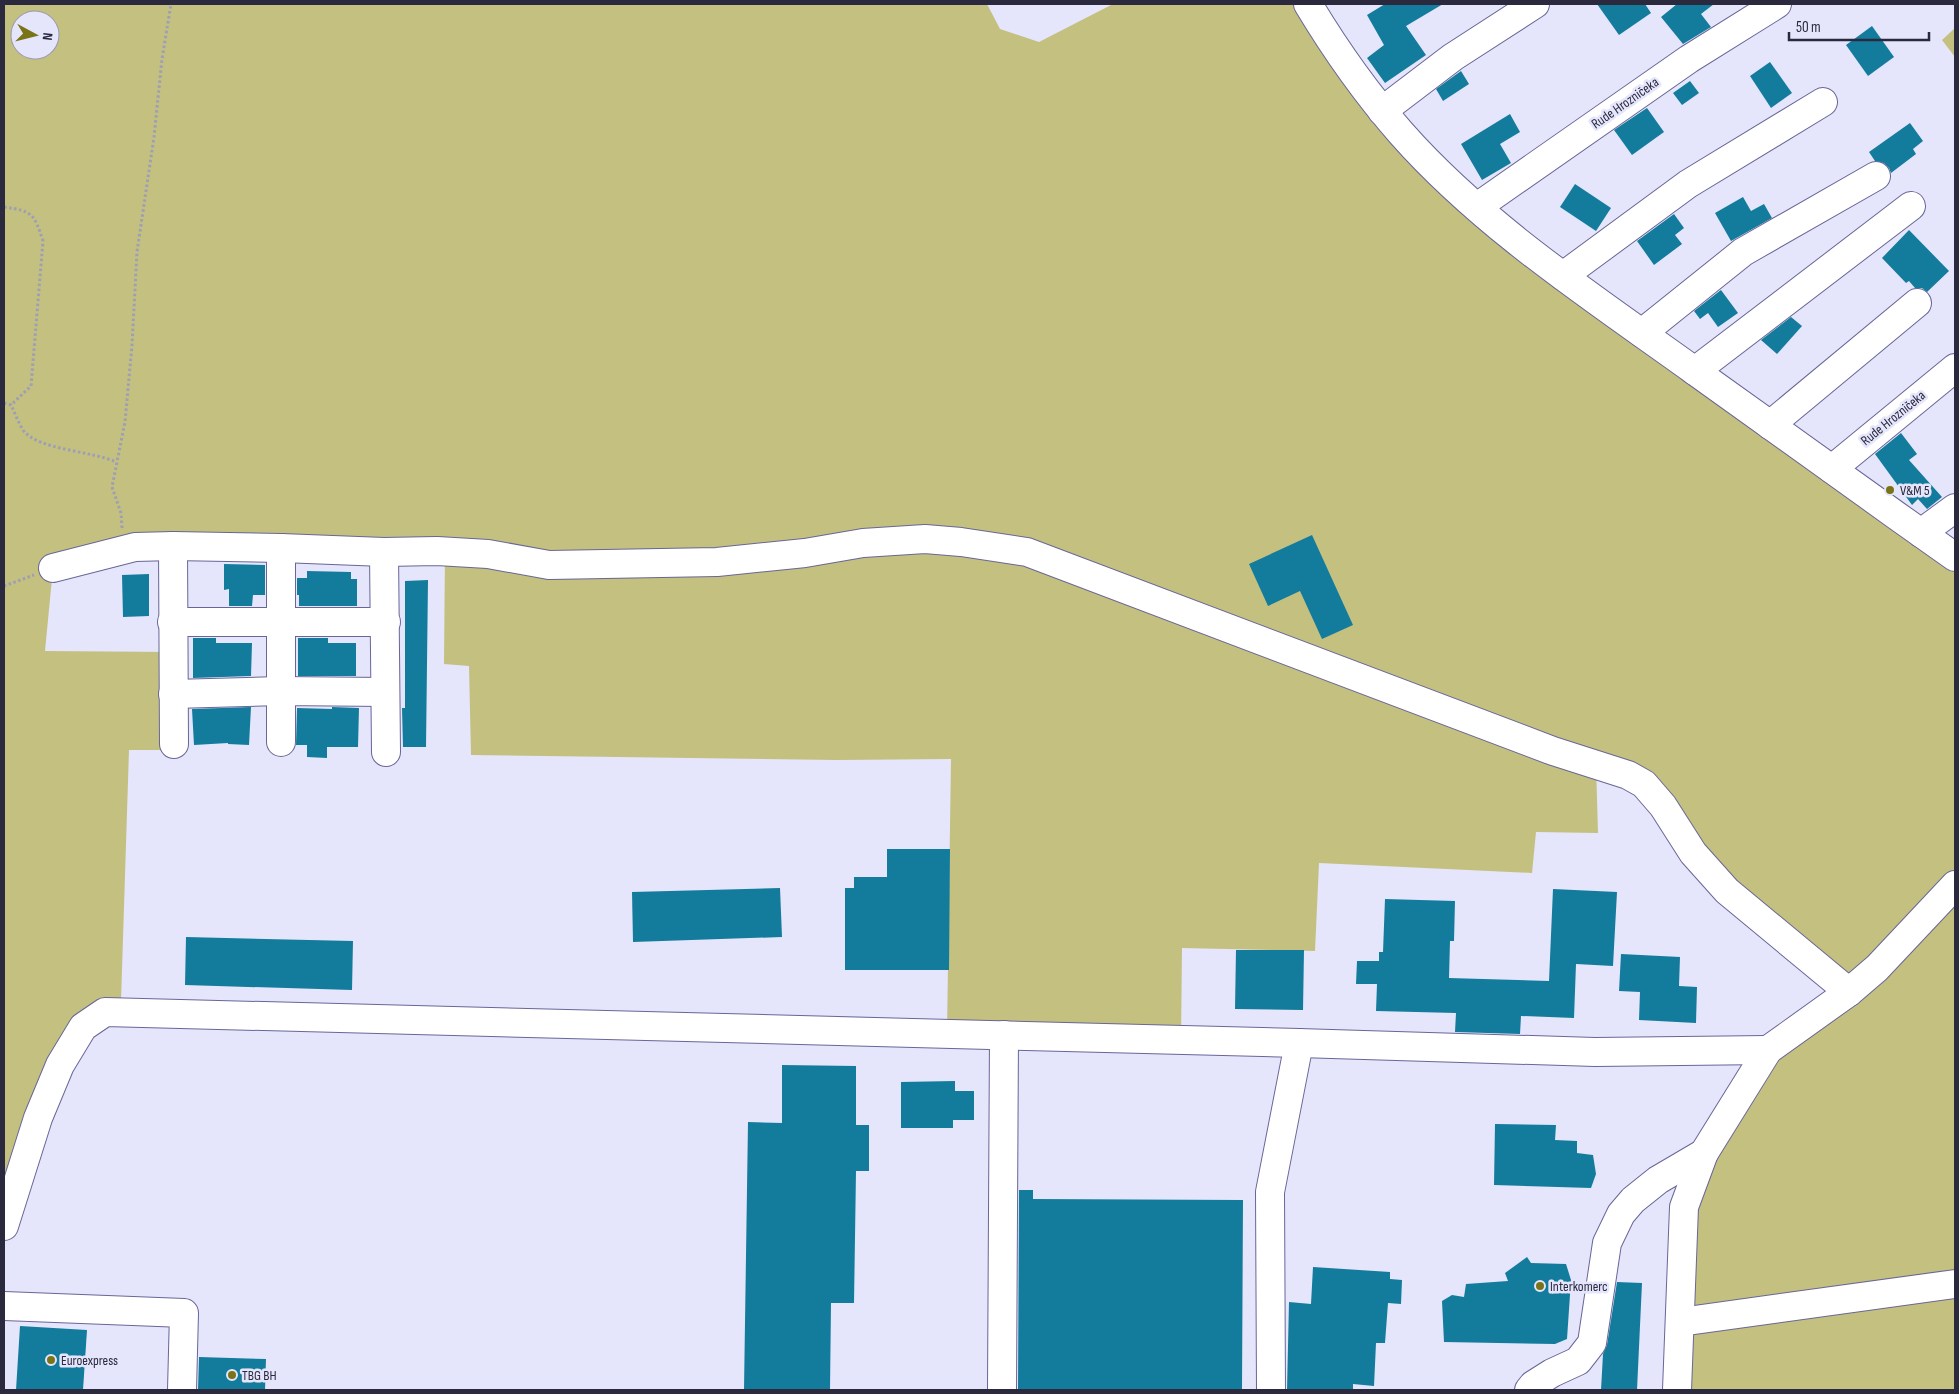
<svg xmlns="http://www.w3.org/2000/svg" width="1959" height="1394" font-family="'Sofia Sans Condensed',sans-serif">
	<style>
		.green { fill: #c4c080; fill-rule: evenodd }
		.building { fill: #137c9c }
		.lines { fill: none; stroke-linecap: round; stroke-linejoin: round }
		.minor-casing { stroke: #686697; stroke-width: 30 }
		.path { stroke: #9e9eb4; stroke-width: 3; stroke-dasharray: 2.5 2.5; stroke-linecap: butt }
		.minor { stroke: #fff; stroke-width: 28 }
		.poi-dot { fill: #7a7417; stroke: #e5e5fc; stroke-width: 2 }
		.labels { text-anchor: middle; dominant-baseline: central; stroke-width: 5; stroke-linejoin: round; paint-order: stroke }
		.street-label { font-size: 14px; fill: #2a293e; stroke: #e5e5fc }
		.poi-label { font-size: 14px; fill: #2a293e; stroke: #e5e5fc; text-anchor: start }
	</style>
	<rect width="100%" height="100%" fill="#e5e5fc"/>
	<g class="green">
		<path d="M 4,4 L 987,4 L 1000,29 L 1039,42 L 1113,4 L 1306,4 L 1400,136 L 1955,561 L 1955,1390 L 1677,1390 L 1684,1207 L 1768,1050 L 1849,992 L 1727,891 L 1663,806 L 1596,765 L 1598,833 L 1536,832 L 1532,873 L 1319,863 L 1315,951 L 1182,948 L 1181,1040 L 947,1034 L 951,759 L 837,760 L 471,755 L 469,666 L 444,664 L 445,552 L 281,548 L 53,568 L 45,651 L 173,652 L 174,750 L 129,750 L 121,1001 L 83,1027 L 4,1226 ZM 20,20 L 50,20 L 50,50 L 20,50 Z"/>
		<path d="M 1955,28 L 1955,57 L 1942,40 Z"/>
	</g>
	<g class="building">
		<path d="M 1385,4 L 1443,4 L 1406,26 L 1426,55 L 1385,83 L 1367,58 L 1384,45 L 1367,15 Z"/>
		<path d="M 1597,4 L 1645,4 L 1651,13 L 1619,35 Z"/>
		<path d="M 1677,4 L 1714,4 L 1701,14 L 1711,27 L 1683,44 L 1661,17 Z"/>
		<path d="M 1872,26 L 1894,57 L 1868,76 L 1846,45 Z"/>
		<path d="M 1770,62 L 1792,93 L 1771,108 L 1750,76 Z"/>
		<path d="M 1461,71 L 1469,84 L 1443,101 L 1436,89 Z"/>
		<path d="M 1690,81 L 1699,93 L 1682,105 L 1673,93 Z"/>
		<path d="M 1647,108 L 1664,132 L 1632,155 L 1614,130 Z"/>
		<path d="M 1510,114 L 1520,132 L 1500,144 L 1511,163 L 1482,180 L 1461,144 Z"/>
		<path d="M 1910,123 L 1923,141 L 1913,149 L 1916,154 L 1891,173 L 1889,168 L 1884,163 L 1875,161 L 1869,152 Z"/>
		<path d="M 1575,184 L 1611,208 L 1596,231 L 1560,207 Z"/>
		<path d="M 1743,197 L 1751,211 L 1764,204 L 1772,218 L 1731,241 L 1715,213 Z"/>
		<path d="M 1674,214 L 1684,228 L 1675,235 L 1682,244 L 1654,265 L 1637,241 Z"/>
		<path d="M 1909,230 L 1949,271 L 1927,292 L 1922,288 L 1915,288 L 1909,281 L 1906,283 L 1882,258 Z"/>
		<path d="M 1721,290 L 1738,313 L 1718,327 L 1708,313 L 1700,319 L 1694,311 Z"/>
		<path d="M 1791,317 L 1802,326 L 1777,354 L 1761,340 Z"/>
		<path d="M 1901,433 L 1917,454 L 1909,460 L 1942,497 L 1927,509 L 1918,499 L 1912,505 L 1875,454 Z"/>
		<path d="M 1312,535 L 1353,625 L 1322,639 L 1300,591 L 1268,606 L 1249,564 Z"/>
		<path d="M 224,564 L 265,565 L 265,595 L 253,595 L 252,606 L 229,606 L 229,589 L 224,590 Z"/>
		<path d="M 307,571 L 351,572 L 351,579 L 357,579 L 357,606 L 299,606 L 299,595 L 297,595 L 297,578 L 307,578 Z"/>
		<path d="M 149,574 L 149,616 L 123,617 L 122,575 Z"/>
		<path d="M 428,580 L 426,747 L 403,747 L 402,708 L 405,708 L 405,581 Z"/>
		<path d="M 193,638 L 216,638 L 216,643 L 252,643 L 251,676 L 193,678 Z"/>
		<path d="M 298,638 L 328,638 L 328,643 L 356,643 L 356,676 L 298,676 Z"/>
		<path d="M 251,707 L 249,745 L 228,744 L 228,743 L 194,745 L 192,709 Z"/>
		<path d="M 332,707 L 359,708 L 358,747 L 327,747 L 327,758 L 307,757 L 307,745 L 296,745 L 297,708 L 332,709 Z"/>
		<path d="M 887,849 L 950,849 L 949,970 L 845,970 L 845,888 L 854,888 L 854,877 L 887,877 Z"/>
		<path d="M 780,888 L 782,937 L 633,942 L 632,892 Z"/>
		<path d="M 1553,889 L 1617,892 L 1613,966 L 1576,964 L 1574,1018 L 1521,1016 L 1520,1034 L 1455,1032 L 1456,1013 L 1376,1011 L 1377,984 L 1356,984 L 1357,961 L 1379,961 L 1379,952 L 1383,952 L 1385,899 L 1455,901 L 1454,941 L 1450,941 L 1449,978 L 1549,981 Z"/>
		<path d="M 186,937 L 353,941 L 352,990 L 185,985 Z"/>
		<path d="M 1236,950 L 1304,950 L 1303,1010 L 1235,1009 Z"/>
		<path d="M 1621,954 L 1680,957 L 1679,986 L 1697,987 L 1696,1023 L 1639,1020 L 1640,992 L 1619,991 Z"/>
		<path d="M 782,1065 L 856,1066 L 856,1125 L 869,1125 L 869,1171 L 856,1171 L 854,1303 L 831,1303 L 830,1390 L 744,1390 L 748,1122 L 782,1123 Z"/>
		<path d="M 955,1081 L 955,1091 L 974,1091 L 974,1120 L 953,1120 L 953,1128 L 901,1128 L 901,1082 Z"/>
		<path d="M 1495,1124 L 1556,1125 L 1555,1140 L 1577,1141 L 1577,1153 L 1593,1155 L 1596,1174 L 1591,1188 L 1494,1185 Z"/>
		<path d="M 1019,1190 L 1033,1190 L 1033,1199 L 1243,1200 L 1242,1390 L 1018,1390 Z"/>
		<path d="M 1527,1257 L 1531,1263 L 1566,1264 L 1571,1280 L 1567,1339 L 1555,1344 L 1444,1342 L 1442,1301 L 1452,1295 L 1464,1297 L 1466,1284 L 1508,1281 L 1505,1273 Z"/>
		<path d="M 1313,1267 L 1390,1272 L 1390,1279 L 1402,1280 L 1401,1304 L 1388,1303 L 1385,1343 L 1376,1343 L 1374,1386 L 1353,1384 L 1353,1390 L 1287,1390 L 1289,1302 L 1311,1304 Z"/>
		<path d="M 1617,1282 L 1642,1283 L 1637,1390 L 1601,1390 L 1603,1354 L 1607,1345 Z"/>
		<path d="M 20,1326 L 87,1330 L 83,1390 L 16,1390 Z"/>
		<path d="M 199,1357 L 266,1359 L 265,1390 L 198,1390 Z"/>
	</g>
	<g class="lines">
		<g class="minor-casing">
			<g id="minor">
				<path d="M 1308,4 C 1335,49 1366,93 1401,133 C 1483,226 1592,297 1692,369 C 1780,432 1867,495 1955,557"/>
				<path d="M 1382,111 L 1453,57 L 1535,4"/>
				<path d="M 1477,207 L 1689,59 L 1777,4"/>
				<path d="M 1563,276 L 1688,184 L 1823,102"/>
				<path d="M 1642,333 L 1743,252 L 1876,176"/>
				<path d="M 1695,371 L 1911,206"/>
				<path d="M 1770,425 L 1917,303"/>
				<path d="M 1832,469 L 1955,368"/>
				<path d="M 1921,533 L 1955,508"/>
				<path d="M 173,546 L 174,744"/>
				<path d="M 281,548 L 281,742"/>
				<path d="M 384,552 L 386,752"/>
				<path d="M 53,568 L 135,547 L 173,546 L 281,548 L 384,552 L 437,551 L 488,554 L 549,565 L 717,562 L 805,553 L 863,543 L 925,539 L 961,542 L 1027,552 L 1553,751 L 1628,775 L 1644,784 L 1663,806 L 1693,853 L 1727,891 L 1849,992"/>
				<path d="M 172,622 L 386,622"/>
				<path d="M 173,694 L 280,691 L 385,692"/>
				<path d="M 4,1226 L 38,1118 L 60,1065 L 83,1027 L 105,1012 L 1299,1043 L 1595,1052 L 1768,1050"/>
				<path d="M 4,1306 L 184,1313 L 182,1390"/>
				<path d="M 1680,1322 L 1955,1284"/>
				<path d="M 1002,1390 L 1004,1035"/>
				<path d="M 1271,1390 L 1270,1192 L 1299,1043"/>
				<path d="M 1529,1390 L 1533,1385 L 1552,1373 L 1578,1361 L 1592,1343 L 1607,1243 L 1621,1214 L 1633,1200 L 1658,1180 L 1704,1153 L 1768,1050 L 1849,992 L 1877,968 L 1955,885"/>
				<path d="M 1677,1390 L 1684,1207 L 1704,1153"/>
			</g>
		</g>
		<g class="path">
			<path d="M 4,207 C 33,211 34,214 43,241 L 31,386 L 11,405"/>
			<path d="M 4,403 L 11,405 C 15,413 18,422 23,430 C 37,450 93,451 116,462"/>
			<path d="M 122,528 L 121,513 L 112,487 L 125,422 L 132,345 L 137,252 L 154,137 L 162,59 L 171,4"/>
			<path d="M 4,586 L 34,575"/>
		</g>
		<use href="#minor" class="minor"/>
	</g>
	<g class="poi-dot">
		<circle cx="1890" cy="490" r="5"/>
		<circle cx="1540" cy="1286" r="5"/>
		<circle cx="51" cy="1360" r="5"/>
		<circle cx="232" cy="1375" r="5"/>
	</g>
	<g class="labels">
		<g class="street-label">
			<text transform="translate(1625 103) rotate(-35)">Rude Hrozničeka</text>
			<text transform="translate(1893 418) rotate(-39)">Rude Hrozničeka</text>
		</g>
		<g class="poi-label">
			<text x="1900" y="490">V&amp;M 5</text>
			<text x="1550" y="1286">Interkomerc</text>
			<text x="61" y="1360">Euroexpress</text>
			<text x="242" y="1375">TBG BH</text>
		</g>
	</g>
	<rect width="1959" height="1394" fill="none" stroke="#2a293e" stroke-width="10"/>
	<g transform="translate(35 35) rotate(97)"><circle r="24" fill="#e5e5fc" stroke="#9a9ab0"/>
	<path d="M0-4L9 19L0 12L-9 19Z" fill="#7a7417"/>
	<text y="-8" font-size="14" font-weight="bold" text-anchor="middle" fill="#2a293e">N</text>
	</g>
	<path d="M1789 32v8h140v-8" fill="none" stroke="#2a293e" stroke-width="2.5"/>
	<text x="1796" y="32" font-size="15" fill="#2a293e" stroke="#e5e5fc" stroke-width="4" paint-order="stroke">50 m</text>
</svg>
